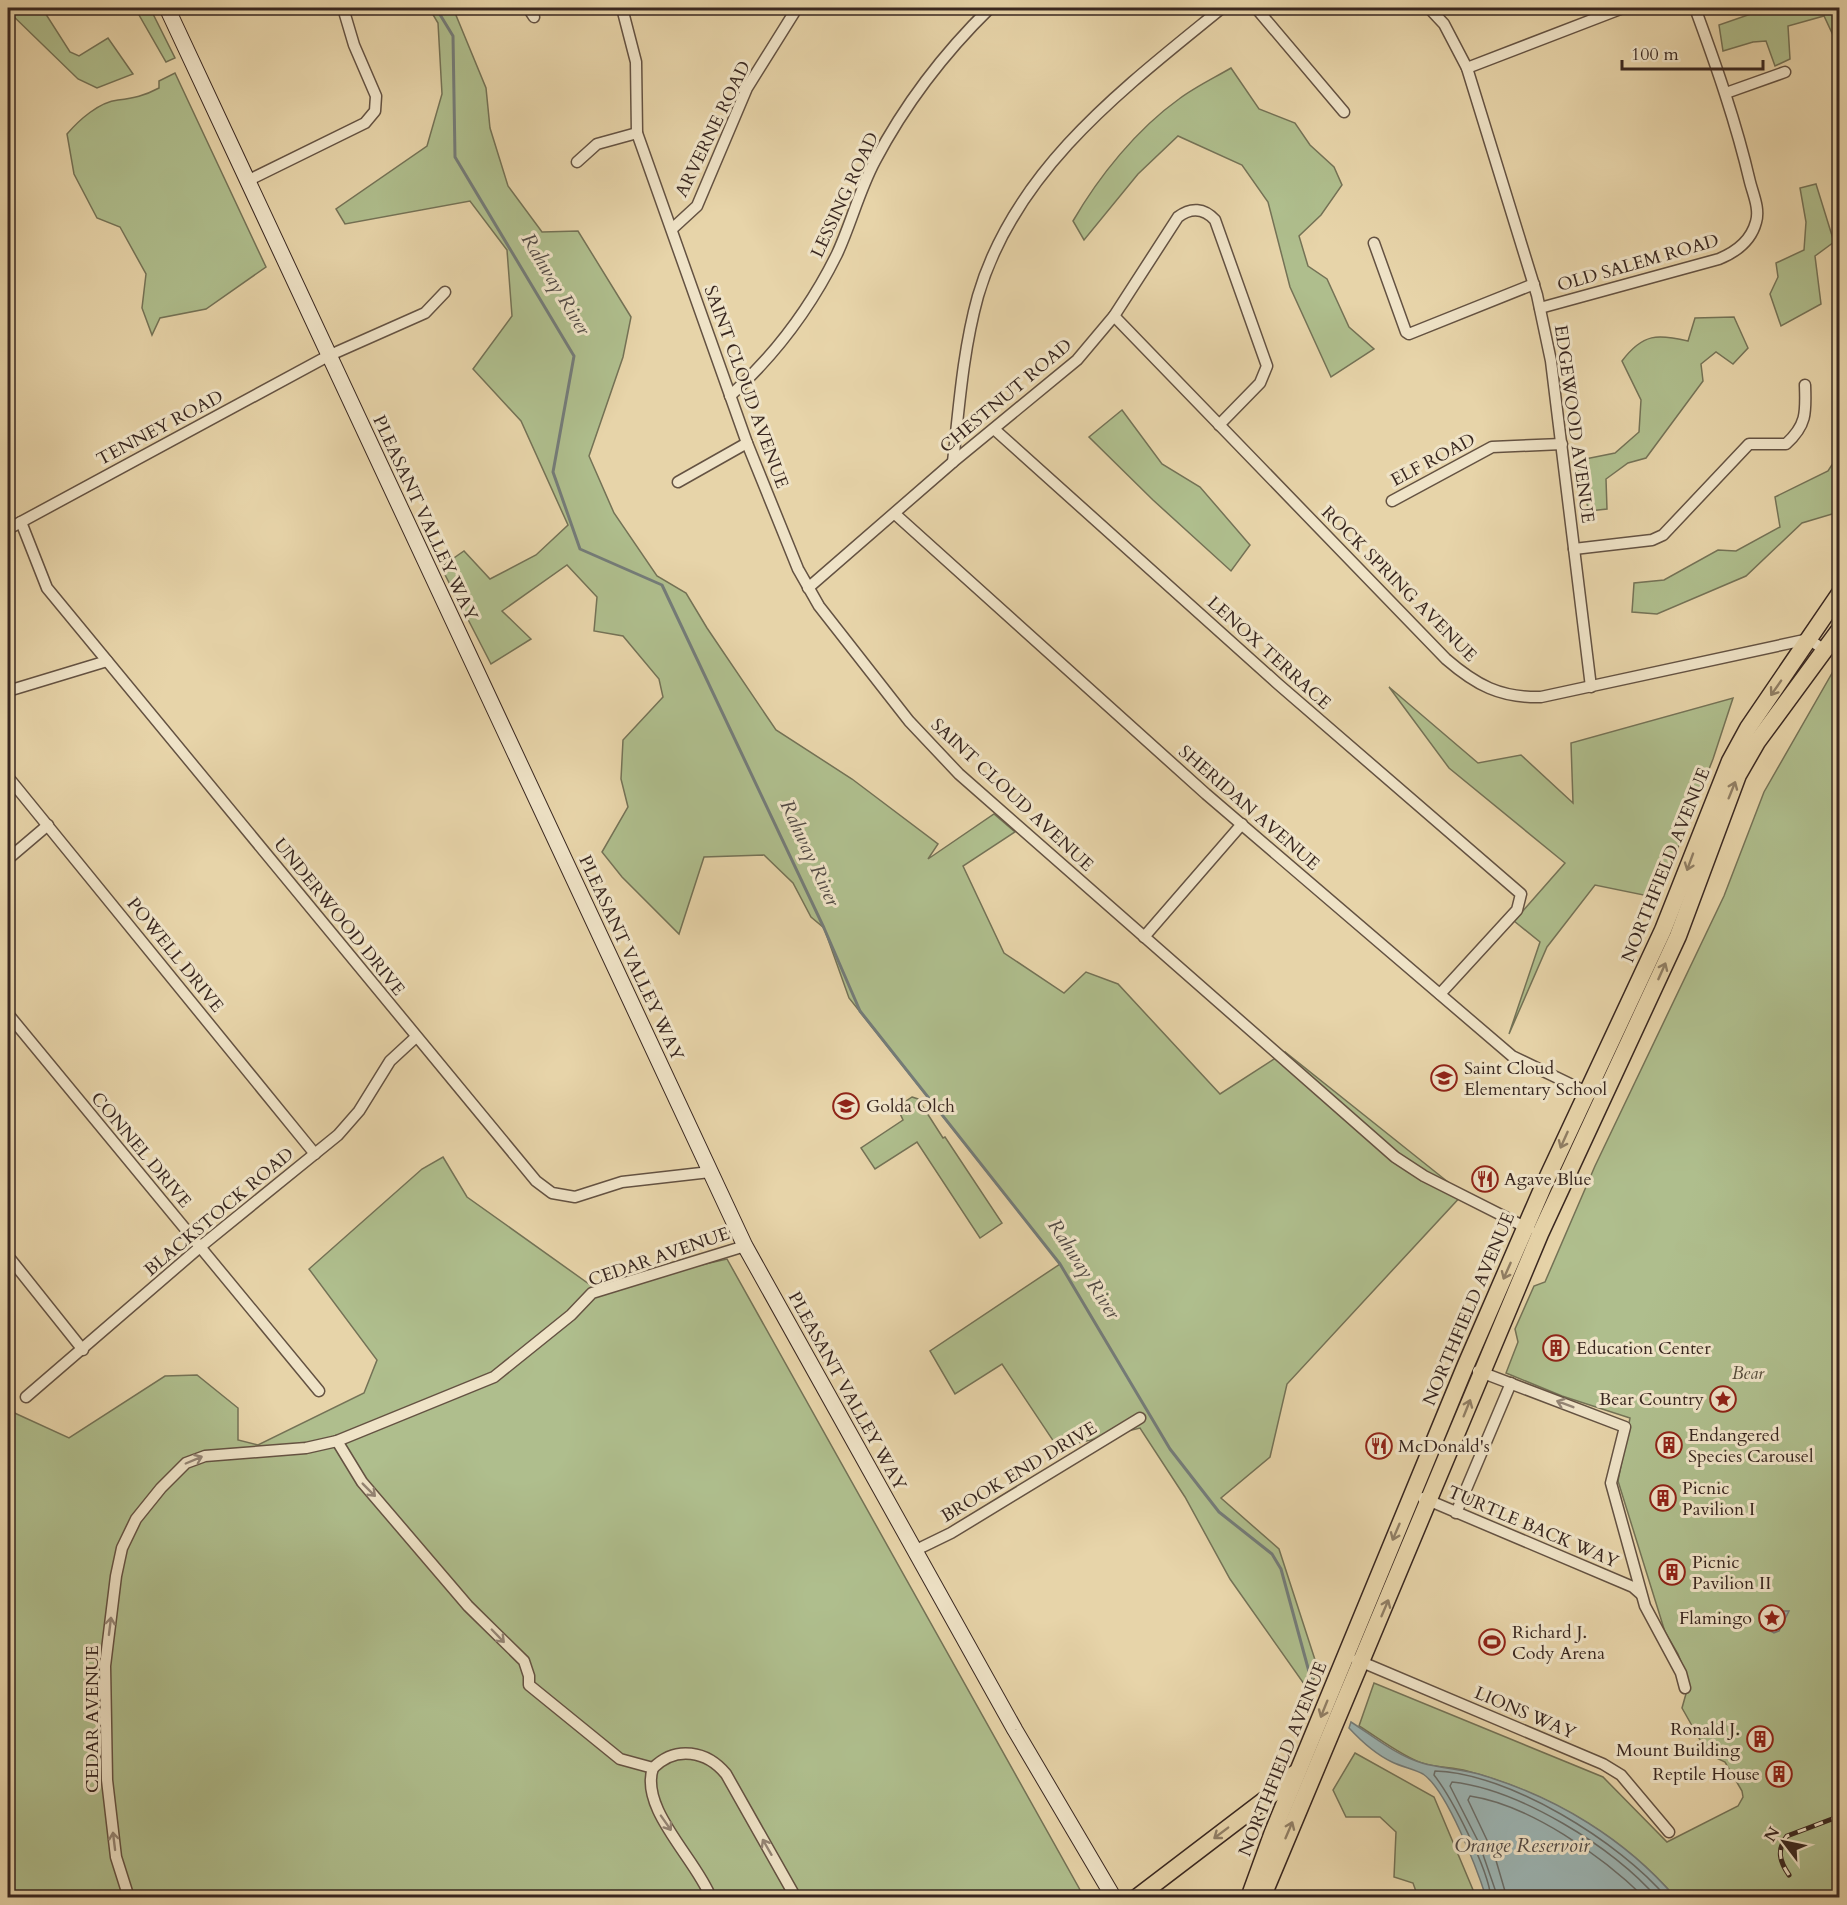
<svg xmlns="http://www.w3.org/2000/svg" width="1847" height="1905" font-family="Cardo,serif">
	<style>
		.green { fill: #afbe8d; stroke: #747256; stroke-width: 1.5 }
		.water { fill: #9cb5b4; stroke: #747c79; stroke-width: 1.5 }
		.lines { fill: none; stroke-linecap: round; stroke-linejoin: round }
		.shore { stroke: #6a6e6a; stroke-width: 1.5 }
		.stream { stroke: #747c79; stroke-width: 3 }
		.minor-casing { stroke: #645242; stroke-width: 13 }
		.secondary-casing { stroke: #392720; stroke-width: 17 }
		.primary-casing { stroke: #392720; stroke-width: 19 }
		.minor { stroke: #efe3c7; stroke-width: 10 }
		.secondary { stroke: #efe3c7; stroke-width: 15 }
		.primary { stroke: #e7d4a9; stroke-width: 16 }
		.rail-casing { stroke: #392720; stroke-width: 5 }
		.rail { stroke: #efe3c7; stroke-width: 3; stroke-dasharray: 9; stroke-linecap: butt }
		.oneway { stroke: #907e64 }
		.oneway2 { stroke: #948574 }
		.labels { text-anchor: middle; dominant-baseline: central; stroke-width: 6; stroke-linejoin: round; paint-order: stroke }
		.street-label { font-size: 18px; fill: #392720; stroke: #efe3c7 }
		.poi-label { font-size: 18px; fill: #392720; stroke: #efe3c7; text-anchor: start }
		.park-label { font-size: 18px; font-style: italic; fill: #564d3b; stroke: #efe3c7 }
		.water-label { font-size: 20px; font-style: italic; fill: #524a45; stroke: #efe3c7 }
	</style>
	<rect width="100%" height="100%" fill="#e7d4a9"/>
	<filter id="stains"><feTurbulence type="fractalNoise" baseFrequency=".00333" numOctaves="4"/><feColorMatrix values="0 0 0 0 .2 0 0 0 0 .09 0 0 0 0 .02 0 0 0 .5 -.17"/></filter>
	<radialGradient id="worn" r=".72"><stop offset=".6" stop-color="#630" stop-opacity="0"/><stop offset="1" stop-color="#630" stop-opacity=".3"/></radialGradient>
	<g class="green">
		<path d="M 8,8 L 42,8 L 70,52 L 79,56 L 108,38 L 133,74 L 97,88 L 78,79 L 8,11 Z"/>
		<path d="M 135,8 L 150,8 L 175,58 L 166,62 Z"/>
		<path d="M 429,8 L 453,8 L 486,88 L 490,128 L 508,186 L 542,232 L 578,231 L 631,317 L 623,357 L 589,456 L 614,513 L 657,576 L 686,593 L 707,628 L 776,730 L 852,779 L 938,844 L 928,859 L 994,814 L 1015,832 L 963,866 L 1004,953 L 1064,993 L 1086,972 L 1118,984 L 1220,1094 L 1285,1052 L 1463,1194 L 1287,1384 L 1270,1457 L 1221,1498 L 1279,1549 L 1318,1669 L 1309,1691 L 1230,1579 L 1185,1497 L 1140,1428 L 1058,1448 L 1002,1364 L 955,1394 L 930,1351 L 1060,1264 L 849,998 L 824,928 L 811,917 L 793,883 L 764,855 L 704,857 L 679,934 L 622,877 L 602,852 L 628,807 L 621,779 L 623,740 L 663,697 L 659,679 L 623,636 L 594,631 L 597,597 L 567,565 L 502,611 L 531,639 L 491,664 L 441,567 L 464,551 L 490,579 L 536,555 L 568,525 L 521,421 L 473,369 L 512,316 L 507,250 L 470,201 L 345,224 L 336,209 L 427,146 L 442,94 L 438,23 Z"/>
		<path d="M 1768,8 L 1839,8 L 1839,48 L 1824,16 L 1788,26 L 1790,59 L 1775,66 L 1766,41 L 1753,42 L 1723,51 L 1719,25 Z"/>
		<path d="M 1231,68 L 1259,109 L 1295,123 L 1310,145 L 1334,167 L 1342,185 L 1321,215 L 1299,236 L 1308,266 L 1327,279 L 1349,327 L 1374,349 L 1331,377 L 1290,287 L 1268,202 L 1242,165 L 1178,136 L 1138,174 L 1084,240 L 1073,221 C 1099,176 1137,129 1179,99 C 1195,87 1214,78 1231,68 Z"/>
		<path d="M 175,73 L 266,267 L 206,309 L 160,318 L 152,335 L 142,308 L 146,274 L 120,227 L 97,218 L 74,174 L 67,134 C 79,120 99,102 118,100 C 134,98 144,96 159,88 L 159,81 Z"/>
		<path d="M 1816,184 L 1834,242 L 1815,256 L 1821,304 L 1781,326 L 1770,294 L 1778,277 L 1776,263 L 1804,250 L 1806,222 L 1800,188 Z"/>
		<path d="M 1734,317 L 1748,348 L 1733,364 L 1716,352 L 1701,364 L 1703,381 L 1646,458 L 1628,463 L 1606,479 L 1607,509 L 1589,511 L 1575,461 L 1615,453 L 1639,432 L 1641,400 L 1622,361 C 1643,333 1658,334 1688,341 L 1695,318 Z"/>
		<path d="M 1122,410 L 1162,464 L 1200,487 L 1250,545 L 1231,571 L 1153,500 L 1089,437 Z"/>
		<path d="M 1839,454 L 1839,512 L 1802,523 L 1746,576 L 1657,614 L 1632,612 L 1634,583 L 1664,580 L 1718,550 L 1736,551 L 1780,527 L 1775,497 L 1828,471 Z"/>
		<path d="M 1839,661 L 1839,1897 L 1675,1897 C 1621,1835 1546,1792 1467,1771 C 1453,1767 1436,1768 1422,1763 C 1403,1757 1377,1737 1359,1726 L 1374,1683 L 1603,1777 L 1667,1842 L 1738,1806 L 1743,1797 L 1742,1791 L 1725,1762 L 1708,1754 L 1682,1708 L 1689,1683 L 1678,1654 L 1665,1632 L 1618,1481 L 1630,1418 L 1562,1396 L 1506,1373 L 1518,1342 L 1515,1329 L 1534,1286 L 1545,1282 L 1595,1166 L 1724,896 L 1764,792 Z"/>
		<path d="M 1389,687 L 1478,763 L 1521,755 L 1573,803 L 1571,743 L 1733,698 L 1713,759 L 1658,898 L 1595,885 L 1547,947 L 1509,1034 L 1540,942 L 1514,921 L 1565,863 L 1449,768 Z"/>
		<path d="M 912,1097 L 918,1099 L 943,1138 L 945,1137 L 1002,1223 L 980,1238 L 917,1142 L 875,1169 L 861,1148 L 903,1120 L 897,1107 Z"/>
		<path d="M 443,1157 L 467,1197 L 596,1289 L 727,1259 L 1084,1897 L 8,1898 L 8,1410 L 69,1438 L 165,1376 L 197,1375 L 238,1408 L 238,1440 L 258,1445 L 364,1393 L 377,1360 L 309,1269 L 422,1169 Z"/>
		<path d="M 1355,1753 L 1434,1797 L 1476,1897 L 1418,1897 L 1413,1883 L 1394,1877 L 1396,1832 L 1380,1817 L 1346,1817 L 1333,1790 Z"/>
	</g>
	<g class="water">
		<path d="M 1765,1609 L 1765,1618 L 1776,1624 L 1784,1611 L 1789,1611 L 1779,1631 L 1774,1633 L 1761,1626 L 1759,1614 Z"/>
		<path d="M 1351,1722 C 1373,1736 1397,1756 1422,1763 C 1442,1769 1464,1769 1485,1776 C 1557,1798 1625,1839 1675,1897 L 1486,1897 C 1477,1869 1447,1790 1423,1774 C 1414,1769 1402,1767 1392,1762 C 1375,1754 1362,1742 1349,1728 Z"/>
	</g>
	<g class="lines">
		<g class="shore">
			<path d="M 1491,1898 C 1488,1868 1452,1798 1434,1775 L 1435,1771 C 1509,1773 1620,1842 1667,1898"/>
			<path d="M 1498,1898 L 1479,1843 L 1450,1786 L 1452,1782 C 1518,1789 1614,1847 1657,1898"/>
			<path d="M 1507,1898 L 1495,1857 L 1468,1800 L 1470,1796 C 1530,1805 1602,1856 1645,1898"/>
		</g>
		<path class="stream" d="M 436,8 L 453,36 L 455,157 L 574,356 L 553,472 L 580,549 L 662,585 L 824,928 L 860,1011 L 1060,1264 L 1170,1449 L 1219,1512 L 1272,1554 L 1281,1569 L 1311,1679"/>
		<g class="minor-casing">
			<g id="minor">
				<path d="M 528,8 L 534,17"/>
				<path d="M 622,8 L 636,62 L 637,133 L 747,443 L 798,569 L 819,606 L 909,721 L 959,774 L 1395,1157 L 1424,1176 L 1529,1229"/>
				<path d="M 1256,8 L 1344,112"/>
				<path d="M 1429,8 L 1444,24 L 1467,68 L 1537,295 L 1551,361 L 1591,687"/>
				<path d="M 1467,68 L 1623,8"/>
				<path d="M 1726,93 L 1785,72"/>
				<path d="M 577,162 L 597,144 L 637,133"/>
				<path d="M 247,181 L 365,123 L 375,111 L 376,96 L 354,45 L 343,8"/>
				<path d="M 672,229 L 697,206 L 747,88 L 797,8"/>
				<path d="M 1374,243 L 1406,332 L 1409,334 L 1534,284"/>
				<path d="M 1540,308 L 1719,259 C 1736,252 1751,241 1756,222 C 1760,209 1753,194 1750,182 C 1736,122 1716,65 1695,8"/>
				<path d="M 1114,316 L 1446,659 C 1476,685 1500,698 1541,697 L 1809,639 L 1824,650"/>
				<path d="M 730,396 C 775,355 810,309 837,254 C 851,224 859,191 875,161 C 905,104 944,53 990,8"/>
				<path d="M 994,429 L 1278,684 L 1521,894 L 1517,910 L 1440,994"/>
				<path d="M 953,462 C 959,407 963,350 978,296 C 1015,169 1124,88 1222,8"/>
				<path d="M 678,482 L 747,443"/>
				<path d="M 1392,501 L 1492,447 L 1562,444"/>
				<path d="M 895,514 L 1206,794 L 1512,1056 L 1591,1094"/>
				<path d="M 21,522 L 47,588 L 536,1181 L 552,1193 L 575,1197 L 622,1182 L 710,1172"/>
				<path d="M 8,529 L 328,356 L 425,313 L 445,292"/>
				<path d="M 1574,549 L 1652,540 L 1663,535 L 1749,444 L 1786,444 C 1807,425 1806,412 1805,385"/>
				<path d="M 808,588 L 953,462 L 1077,360 L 1114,316 L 1178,217 C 1191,207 1204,208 1215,220 L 1267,366 L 1260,383 L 1219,425"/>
				<path d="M 8,691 L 107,661"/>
				<path d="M 8,777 L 315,1154"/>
				<path d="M 8,859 L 48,825"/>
				<path d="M 1144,937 L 1242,824"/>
				<path d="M 8,1014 L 319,1391"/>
				<path d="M 8,1256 L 83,1350"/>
				<path d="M 1478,1371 L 1625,1427 L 1611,1483 L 1645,1606 L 1681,1673 L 1685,1688"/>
				<path d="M 26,1397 L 200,1247 L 338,1135 L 359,1111 L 390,1061 L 416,1037"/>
				<path d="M 337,1441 L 362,1482 L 468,1606 L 524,1661 L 529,1676 L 529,1685 L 620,1759 L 653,1768 C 676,1745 707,1751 726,1774 L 796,1898"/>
				<path d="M 1423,1498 L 1633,1587 L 1641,1594"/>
				<path d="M 1456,1513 L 1511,1383"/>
				<path d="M 914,1551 L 951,1533 L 1140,1418"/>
				<path d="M 1357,1660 L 1603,1764 L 1621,1775 L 1669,1832"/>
				<path d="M 653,1768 C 639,1809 697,1860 711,1898"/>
				<path d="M 129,1898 L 116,1857 L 107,1780 L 105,1666 L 116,1576 L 122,1548 L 136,1519 L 161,1488 L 186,1463 L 205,1456 L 306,1448 L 337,1441 L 494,1377 L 571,1315 L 592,1293 L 745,1246"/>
			</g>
		</g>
		<g class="secondary-casing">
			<path id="secondary" d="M 167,8 L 745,1246 L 1015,1730 L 1114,1898"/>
		</g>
		<g class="primary-casing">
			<g id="primary">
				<path d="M 1136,1898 L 1275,1792 L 1294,1774"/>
				<path d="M 1249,1898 L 1273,1832 L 1465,1367 L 1543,1187 L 1663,930 L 1730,761 L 1748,728 L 1840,593"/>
				<path d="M 1262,1898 L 1540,1234 L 1678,936 L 1738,775 L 1757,742 L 1840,629"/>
			</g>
		</g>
		<use href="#minor" class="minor"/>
		<use href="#secondary" class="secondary"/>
		<use href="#primary" class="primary"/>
		<g class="rail-casing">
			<path id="rail" d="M 1789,1875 C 1780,1862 1776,1850 1787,1836 L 1840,1816"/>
		</g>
		<use href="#rail" class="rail"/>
	</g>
	<defs><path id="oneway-shaft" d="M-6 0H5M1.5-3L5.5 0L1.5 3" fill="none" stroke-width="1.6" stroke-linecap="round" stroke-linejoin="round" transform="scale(1.5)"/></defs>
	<g class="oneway">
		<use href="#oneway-shaft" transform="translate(1776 688) rotate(125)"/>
		<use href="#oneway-shaft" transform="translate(1732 790) rotate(-68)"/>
		<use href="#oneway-shaft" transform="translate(1690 862) rotate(110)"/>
		<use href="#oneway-shaft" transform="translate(1662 971) rotate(-66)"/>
		<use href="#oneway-shaft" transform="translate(1564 1140) rotate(114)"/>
		<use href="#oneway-shaft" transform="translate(1507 1271) rotate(114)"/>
		<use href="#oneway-shaft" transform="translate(1467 1408) rotate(-68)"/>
		<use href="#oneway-shaft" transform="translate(1396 1532) rotate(113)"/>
		<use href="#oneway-shaft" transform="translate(1385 1608) rotate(-67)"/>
		<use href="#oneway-shaft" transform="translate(1324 1709) rotate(112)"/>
		<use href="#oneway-shaft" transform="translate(1289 1830) rotate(-67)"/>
		<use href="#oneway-shaft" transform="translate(1221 1833) rotate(143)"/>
	</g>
	<g class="oneway2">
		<use href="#oneway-shaft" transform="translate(1565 1404) rotate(-159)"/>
		<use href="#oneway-shaft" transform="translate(194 1460) rotate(-23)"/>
		<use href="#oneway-shaft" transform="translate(369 1490) rotate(45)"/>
		<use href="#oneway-shaft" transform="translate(110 1626) rotate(-83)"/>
		<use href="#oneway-shaft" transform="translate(498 1636) rotate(46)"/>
		<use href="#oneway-shaft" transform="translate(666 1823) rotate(55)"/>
		<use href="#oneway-shaft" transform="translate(114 1841) rotate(-97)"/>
		<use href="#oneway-shaft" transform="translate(767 1847) rotate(-120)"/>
	</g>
	<defs>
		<g id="school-ring" transform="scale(1.35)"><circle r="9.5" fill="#efe3c7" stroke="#8f2418" stroke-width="1.5"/><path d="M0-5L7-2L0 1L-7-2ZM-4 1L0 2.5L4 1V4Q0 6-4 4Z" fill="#8f2418"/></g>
		<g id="restaurant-ring" transform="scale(1.35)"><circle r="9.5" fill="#efe3c7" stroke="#8f2418" stroke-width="1.5"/><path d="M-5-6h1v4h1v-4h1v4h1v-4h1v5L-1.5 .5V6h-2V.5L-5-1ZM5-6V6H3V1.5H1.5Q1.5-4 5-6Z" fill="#8f2418"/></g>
		<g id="building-ring" transform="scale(1.35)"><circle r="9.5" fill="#efe3c7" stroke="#8f2418" stroke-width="1.5"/><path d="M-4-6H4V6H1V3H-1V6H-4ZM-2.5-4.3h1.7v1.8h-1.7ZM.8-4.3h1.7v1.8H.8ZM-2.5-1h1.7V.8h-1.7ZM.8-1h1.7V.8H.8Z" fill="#8f2418"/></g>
		<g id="sight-ring" transform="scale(1.35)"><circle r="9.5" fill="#efe3c7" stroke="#8f2418" stroke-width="1.5"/><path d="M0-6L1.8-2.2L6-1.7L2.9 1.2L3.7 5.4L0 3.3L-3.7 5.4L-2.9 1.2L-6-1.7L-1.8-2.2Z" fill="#8f2418"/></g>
		<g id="stadium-ring" transform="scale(1.35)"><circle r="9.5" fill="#efe3c7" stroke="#8f2418" stroke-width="1.5"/><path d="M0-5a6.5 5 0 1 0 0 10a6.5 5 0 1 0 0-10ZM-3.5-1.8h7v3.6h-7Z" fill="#8f2418"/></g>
	</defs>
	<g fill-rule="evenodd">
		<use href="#school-ring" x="1444" y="1078"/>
		<use href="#school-ring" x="846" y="1106"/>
		<use href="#restaurant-ring" x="1485" y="1179"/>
		<use href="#building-ring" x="1556" y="1348"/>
		<use href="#sight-ring" x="1723" y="1399"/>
		<use href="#building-ring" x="1669" y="1445"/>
		<use href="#restaurant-ring" x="1379" y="1446"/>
		<use href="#building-ring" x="1663" y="1498"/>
		<use href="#building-ring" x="1672" y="1572"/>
		<use href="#sight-ring" x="1772" y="1618"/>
		<use href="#stadium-ring" x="1492" y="1642"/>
		<use href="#building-ring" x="1760" y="1739"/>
		<use href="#building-ring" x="1779" y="1774"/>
	</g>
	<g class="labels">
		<g class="street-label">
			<text transform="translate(713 129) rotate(-64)">ARVERNE ROAD</text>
			<text transform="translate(845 195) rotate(-65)">LESSING ROAD</text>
			<text transform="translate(1638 263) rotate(-16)">OLD SALEM ROAD</text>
			<text transform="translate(746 387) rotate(70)">SAINT CLOUD AVENUE</text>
			<text transform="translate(1006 396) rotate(-40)">CHESTNUT ROAD</text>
			<text transform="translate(1574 424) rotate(82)">EDGEWOOD AVENUE</text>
			<text transform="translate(160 428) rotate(-28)">TENNEY ROAD</text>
			<text transform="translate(1433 460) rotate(-28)">ELF ROAD</text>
			<text transform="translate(425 518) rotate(65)">PLEASANT VALLEY WAY</text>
			<text transform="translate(1399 584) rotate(45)">ROCK SPRING AVENUE</text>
			<text transform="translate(1269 653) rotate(42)">LENOX TERRACE</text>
			<text transform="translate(1012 795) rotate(43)">SAINT CLOUD AVENUE</text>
			<text transform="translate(1249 808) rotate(41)">SHERIDAN AVENUE</text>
			<text transform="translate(1666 865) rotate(-68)">NORTHFIELD AVENUE</text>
			<text transform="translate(339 917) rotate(51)">UNDERWOOD DRIVE</text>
			<text transform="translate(175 955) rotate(51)">POWELL DRIVE</text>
			<text transform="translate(631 958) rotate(65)">PLEASANT VALLEY WAY</text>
			<text transform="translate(141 1150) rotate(50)">CONNEL DRIVE</text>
			<text transform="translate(219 1212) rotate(-40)">BLACKSTOCK ROAD</text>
			<text transform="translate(659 1257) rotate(-19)">CEDAR AVENUE</text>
			<text transform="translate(1469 1309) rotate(-67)">NORTHFIELD AVENUE</text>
			<text transform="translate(847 1391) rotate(61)">PLEASANT VALLEY WAY</text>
			<text transform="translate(1019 1472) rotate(-31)">BROOK END DRIVE</text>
			<text transform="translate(1533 1527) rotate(23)">TURTLE BACK WAY</text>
			<text transform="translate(1525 1713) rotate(23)">LIONS WAY</text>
			<text transform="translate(92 1719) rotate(-90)">CEDAR AVENUE</text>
			<text transform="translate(1283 1759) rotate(-68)">NORTHFIELD AVENUE</text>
		</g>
		<g class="poi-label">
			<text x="1464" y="1068">Saint Cloud<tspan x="1464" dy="21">Elementary School</tspan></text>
			<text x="866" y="1106">Golda Olch</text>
			<text x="1504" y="1179">Agave Blue</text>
			<text x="1576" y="1348">Education Center</text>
			<text x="1704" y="1399" text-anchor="end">Bear Country</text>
			<text x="1688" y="1435">Endangered<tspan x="1688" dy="21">Species Carousel</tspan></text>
			<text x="1398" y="1446">McDonald's</text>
			<text x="1682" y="1488">Picnic<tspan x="1682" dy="21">Pavilion I</tspan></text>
			<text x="1692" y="1562">Picnic<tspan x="1692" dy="21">Pavilion II</tspan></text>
			<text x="1752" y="1618" text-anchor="end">Flamingo</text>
			<text x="1512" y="1632">Richard J.<tspan x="1512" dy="21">Cody Arena</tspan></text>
			<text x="1740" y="1729" text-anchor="end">Ronald J.<tspan x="1740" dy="21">Mount Building</tspan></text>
			<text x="1760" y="1774" text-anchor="end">Reptile House</text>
		</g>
		<g class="park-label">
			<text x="1748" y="1373">Bear</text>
		</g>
		<g class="water-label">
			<text transform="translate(556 284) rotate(59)">Rahway River</text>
			<text transform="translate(810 853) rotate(65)">Rahway River</text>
			<text transform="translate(1084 1269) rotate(57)">Rahway River</text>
			<text x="1522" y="1845">Orange Reservoir</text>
		</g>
	</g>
	<rect width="1847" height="1905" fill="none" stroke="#e7d4a9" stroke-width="30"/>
	<rect x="9" y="9" width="1829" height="1887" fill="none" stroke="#392720" stroke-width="3"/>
	<rect x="15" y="15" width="1817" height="1875" fill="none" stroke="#392720" stroke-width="1.5"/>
	<g transform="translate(1784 1842) rotate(302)" stroke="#efe3c7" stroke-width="4.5" paint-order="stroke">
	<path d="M0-4.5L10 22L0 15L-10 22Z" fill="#392720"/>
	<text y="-9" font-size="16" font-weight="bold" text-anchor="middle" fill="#392720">N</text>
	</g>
	<path d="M1622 60v9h141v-9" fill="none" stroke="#392720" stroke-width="3"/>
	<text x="1631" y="60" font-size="18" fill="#392720" stroke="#efe3c7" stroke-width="4.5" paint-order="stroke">100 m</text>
	<rect width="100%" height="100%" filter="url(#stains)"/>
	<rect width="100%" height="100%" fill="url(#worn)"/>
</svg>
